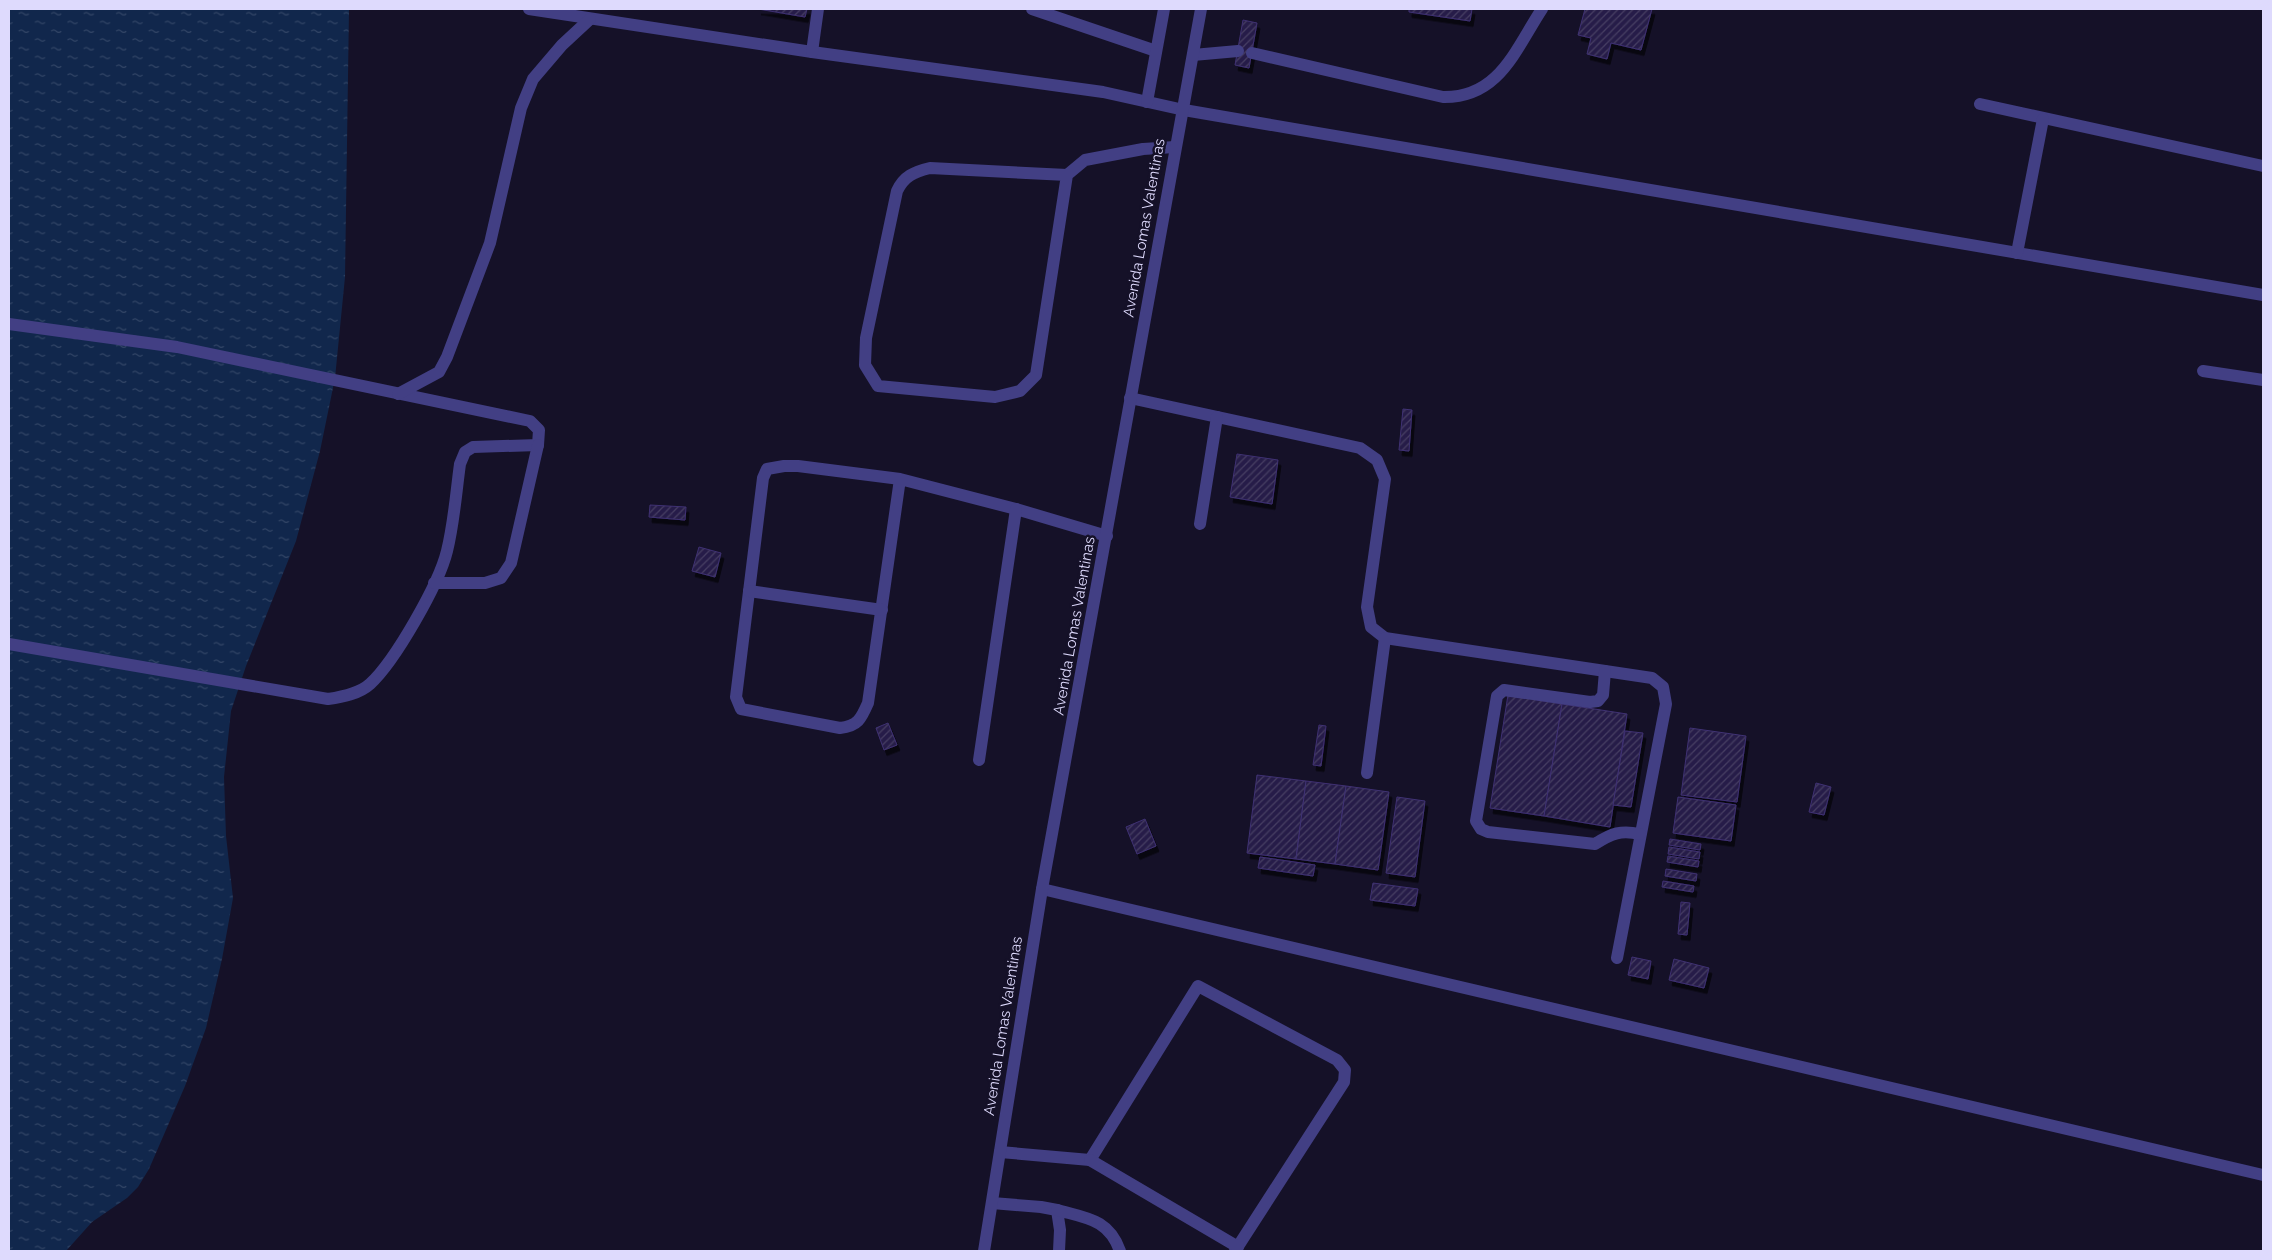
<svg xmlns="http://www.w3.org/2000/svg" width="2272" height="1260" font-family="Raleway,sans-serif">
	<style>
		.water { fill: url(#water-ripples) }
		.building { fill: url(#building-hatch); stroke: #3f3173; filter: url(#shadow) }
		.lines { fill: none; stroke-linecap: round; stroke-linejoin: round }
		.minor { stroke: #423f84; stroke-width: 12 }
		.labels { text-anchor: middle; dominant-baseline: central; stroke-width: 5; stroke-linejoin: round; paint-order: stroke }
		.street-label { font-size: 15px; fill: #dedafd; stroke: #151128 }
	</style>
	<defs>
		<pattern id="water-ripples" width="26" height="14" patternUnits="userSpaceOnUse" patternTransform="scale(1.25)"><rect width="26" height="14" fill="#11274c"/><path d="M2 4q2-2 4 0t4 0M15 11q2-2 4 0t4 0" fill="none" stroke="#334667"/></pattern>
		<pattern id="building-hatch" width="6" height="6" patternUnits="userSpaceOnUse" patternTransform="scale(1.25)"><rect width="6" height="6" fill="#271e48"/><path d="M-1 1l2-2M0 6l6-6M5 7l2-2" fill="none" stroke="#463e63"/></pattern>
		<filter id="shadow"><feDropShadow dx="3" dy="5.5" stdDeviation="0" flood-color="#0009"/></filter>
	</defs>
	<rect width="100%" height="100%" fill="#151128"/>
	<path class="water" d="M 9,9 L 349,9 L 345,277 L 335,378 L 320,451 L 296,541 L 246,666 L 231,711 L 224,777 L 226,836 L 233,898 L 222,959 L 206,1028 L 185,1086 L 149,1169 L 138,1187 L 127,1198 L 92,1222 L 66,1251 L 9,1251 Z"/>
	<g class="building">
		<path d="M 758,9 L 807,9 L 805,17 Z"/>
		<path d="M 1409,9 L 1472,9 L 1470,21 L 1409,12 Z"/>
		<path d="M 1585,9 L 1652,9 L 1641,50 L 1611,43 L 1607,59 L 1587,54 L 1591,38 L 1578,35 Z"/>
		<path d="M 1243,20 L 1257,23 L 1249,68 L 1235,65 Z"/>
		<path d="M 1403,409 L 1412,410 L 1409,451 L 1399,450 Z"/>
		<path d="M 1237,454 L 1278,460 L 1272,504 L 1230,497 Z"/>
		<path d="M 650,505 L 686,507 L 685,520 L 649,517 Z"/>
		<path d="M 699,547 L 721,553 L 715,577 L 692,571 Z"/>
		<path d="M 1508,695 L 1562,704 L 1544,816 L 1490,808 Z"/>
		<path d="M 1562,704 L 1627,714 L 1610,827 L 1544,816 Z"/>
		<path d="M 888,723 L 897,745 L 884,750 L 876,728 Z"/>
		<path d="M 1319,725 L 1326,726 L 1321,766 L 1313,765 Z"/>
		<path d="M 1690,728 L 1746,736 L 1737,802 L 1681,795 Z"/>
		<path d="M 1625,731 L 1643,733 L 1631,807 L 1613,805 Z"/>
		<path d="M 1257,775 L 1306,781 L 1296,859 L 1247,853 Z"/>
		<path d="M 1306,781 L 1346,786 L 1335,864 L 1296,859 Z"/>
		<path d="M 1816,783 L 1831,787 L 1824,815 L 1809,812 Z"/>
		<path d="M 1346,786 L 1389,792 L 1378,870 L 1335,864 Z"/>
		<path d="M 1397,797 L 1425,801 L 1415,877 L 1386,873 Z"/>
		<path d="M 1678,797 L 1736,805 L 1731,841 L 1673,833 Z"/>
		<path d="M 1145,819 L 1156,846 L 1137,854 L 1126,827 Z"/>
		<path d="M 1670,839 L 1701,844 L 1700,850 L 1669,845 Z"/>
		<path d="M 1669,847 L 1700,852 L 1699,859 L 1668,854 Z"/>
		<path d="M 1668,856 L 1699,861 L 1698,867 L 1667,862 Z"/>
		<path d="M 1260,857 L 1315,865 L 1313,876 L 1258,868 Z"/>
		<path d="M 1666,869 L 1697,874 L 1696,881 L 1665,876 Z"/>
		<path d="M 1663,881 L 1694,886 L 1693,892 L 1662,887 Z"/>
		<path d="M 1373,883 L 1418,889 L 1415,906 L 1370,900 Z"/>
		<path d="M 1681,902 L 1690,903 L 1687,935 L 1678,934 Z"/>
		<path d="M 1632,957 L 1651,961 L 1648,979 L 1628,975 Z"/>
		<path d="M 1674,959 L 1709,968 L 1704,988 L 1669,980 Z"/>
	</g>
	<g class="lines">
		<g class="minor">
			<path d="M 529,9 L 812,52 L 1103,92 L 1184,110 L 2263,295"/>
			<path d="M 1032,9 L 1156,51"/>
			<path d="M 812,52 L 818,9"/>
			<path d="M 1252,53 L 1443,97 C 1499,98 1515,50 1542,9"/>
			<path d="M 1193,55 L 1238,51"/>
			<path d="M 1147,102 L 1164,9"/>
			<path d="M 1980,104 L 2263,166"/>
			<path d="M 1067,175 L 930,168 C 914,172 904,176 897,191 L 866,338 L 865,365 L 878,386 L 995,397 L 1020,391 L 1036,375 L 1067,175 L 1085,160 L 1143,149 L 1175,147"/>
			<path d="M 2017,253 L 2043,119"/>
			<path d="M 9,324 L 177,347 L 530,421 L 539,430 L 538,445 L 473,447 L 465,452 L 460,464 C 456,493 454,523 447,551 C 439,584 395,661 370,684 C 359,694 342,697 328,699 L 9,644"/>
			<path d="M 2203,371 L 2263,380"/>
			<path d="M 398,394 L 439,372 L 447,357 L 490,243 L 521,108 L 533,79 L 562,45 L 590,19"/>
			<path d="M 1130,398 L 1360,448 L 1377,460 L 1385,479 L 1367,607 L 1371,627 L 1385,638 L 1652,678 L 1663,687 L 1666,704 L 1617,958"/>
			<path d="M 900,479 L 868,703 C 861,719 858,726 840,728 L 741,709 L 736,697 L 763,478 L 767,469 L 784,466 L 798,466 L 900,479 L 1016,509 L 1107,536"/>
			<path d="M 1200,524 L 1217,417"/>
			<path d="M 434,583 L 485,583 L 501,578 L 511,563 L 538,445"/>
			<path d="M 749,591 L 882,610"/>
			<path d="M 1605,671 L 1603,695 L 1598,701 L 1590,702 L 1504,690 L 1497,696 L 1476,821 L 1481,829 L 1488,832 L 1595,844 C 1612,833 1621,830 1640,834"/>
			<path d="M 979,760 L 1016,509"/>
			<path d="M 1367,773 L 1385,638"/>
			<path d="M 1042,889 L 2263,1175"/>
			<path d="M 1000,1152 L 1090,1160 L 1198,986 L 1337,1060 L 1345,1070 L 1344,1082 L 1235,1251"/>
			<path d="M 1090,1160 L 1238,1247"/>
			<path d="M 992,1203 L 1041,1207 L 1057,1210 L 1060,1230 L 1059,1251"/>
			<path d="M 1057,1210 C 1086,1218 1109,1219 1120,1251"/>
			<path d="M 984,1251 L 1042,889 L 1201,9"/>
		</g>
	</g>
	<g class="labels">
		<g class="street-label">
			<text transform="translate(1144 228) rotate(-80)">Avenida Lomas Valentinas</text>
			<text transform="translate(1074 626) rotate(-80)">Avenida Lomas Valentinas</text>
			<text transform="translate(1003 1026) rotate(-81)">Avenida Lomas Valentinas</text>
		</g>
	</g>
	<rect width="2272" height="1260" fill="none" stroke="#dedafd" stroke-width="20"/>
</svg>
